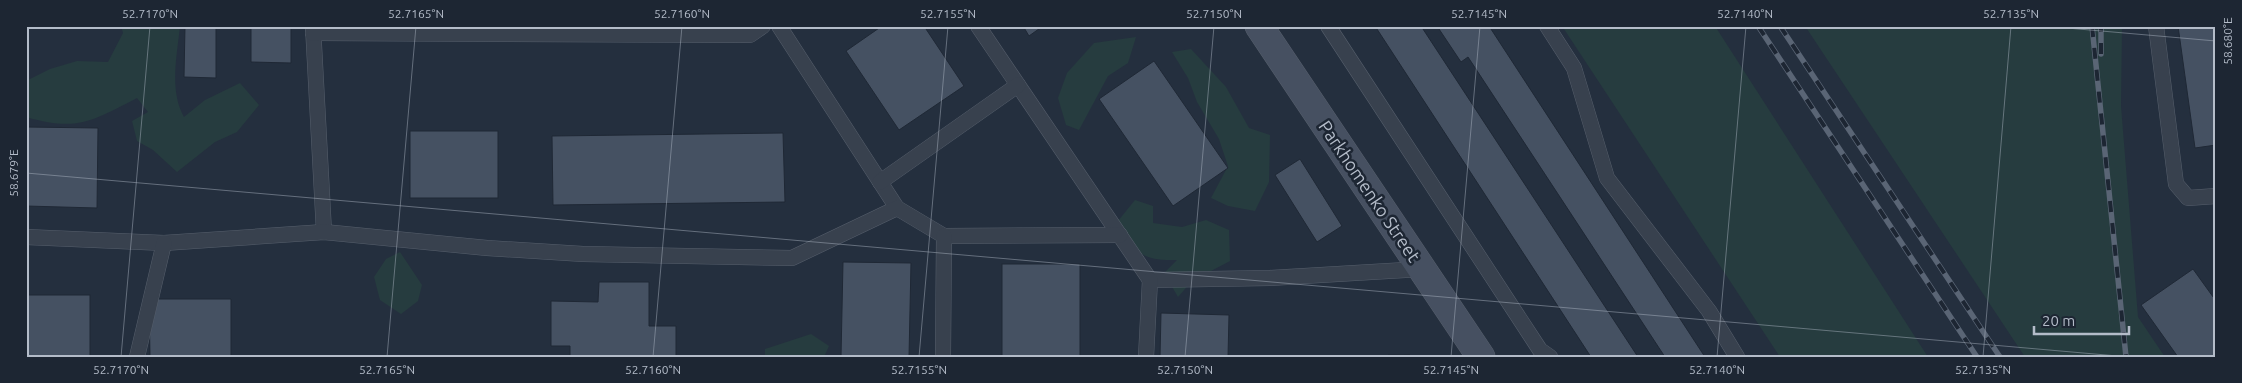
<svg xmlns="http://www.w3.org/2000/svg" width="2242" height="383" font-family="Ubuntu,sans-serif">
	<style>
		.green { fill: #263c3f }
		.building { fill: #455162; stroke: #1f2835 }
		.lines { fill: none; stroke-linecap: round; stroke-linejoin: round }
		.lane-casing { stroke: #565f6c; stroke-width: 16 }
		.secondary-casing { stroke: #565f6c; stroke-width: 29 }
		.lane { stroke: #38414e; stroke-width: 15 }
		.secondary { stroke: #465061; stroke-width: 28 }
		.rail-casing { stroke: #5a6575; stroke-width: 5.5 }
		.rail { stroke: #1d2633; stroke-width: 4; stroke-dasharray: 11; stroke-linecap: butt }
		.ticks { fill: none; stroke: #b4bcc9; stroke-width: 1; stroke-opacity: 0.45 }
		.labels { text-anchor: middle; dominant-baseline: central; stroke-width: 5; stroke-linejoin: round; paint-order: stroke }
		.street-label { font-size: 18px; fill: #b4bcc9; stroke: #1d2633 }
		.neatline { fill: none; stroke: #b4bcc9; stroke-width: 2 }
		.ticks-label { font-size: 12px; text-anchor: middle; fill: #b4bcc9 }
	</style>
	<rect width="100%" height="100%" fill="#242f3e"/>
	<g class="green">
		<path d="M 121,26 L 180,26 C 177,56 169,90 184,117 L 205,100 L 240,83 L 259,105 L 237,132 L 215,142 L 177,172 L 153,150 L 137,141 L 132,121 L 148,112 L 137,98 C 92,121 78,132 26,117 L 26,81 L 50,69 L 77,61 L 108,62 L 123,33 Z"/>
		<path d="M 1562,26 L 1715,26 L 1928,357 L 1780,357 Z"/>
		<path d="M 1805,26 L 2122,26 L 2121,106 L 2138,317 L 2165,357 L 2025,357 Z"/>
		<path d="M 1136,37 L 1128,63 L 1108,76 L 1079,130 L 1066,125 L 1058,98 L 1067,73 L 1094,43 Z"/>
		<path d="M 1191,49 L 1226,87 L 1249,128 L 1270,135 L 1269,182 L 1255,211 L 1228,206 L 1211,198 L 1228,166 L 1219,139 L 1197,102 L 1188,78 L 1172,52 Z"/>
		<path d="M 1135,200 L 1153,206 L 1153,223 L 1182,227 L 1206,220 L 1229,230 L 1230,261 L 1192,281 L 1178,297 L 1164,273 L 1177,260 C 1140,261 1134,252 1118,221 Z"/>
		<path d="M 400,252 L 422,285 L 418,301 L 401,314 L 380,300 L 374,277 L 386,259 Z"/>
		<path d="M 811,334 L 829,346 L 824,357 L 765,357 L 765,349 Z"/>
	</g>
	<g class="building">
		<path d="M 185,26 L 216,26 L 216,78 L 184,77 Z"/>
		<path d="M 251,26 L 291,26 L 291,63 L 251,62 Z"/>
		<path d="M 882,26 L 924,26 L 964,86 L 899,130 L 846,51 Z"/>
		<path d="M 1023,26 L 1043,26 L 1029,36 Z"/>
		<path d="M 1375,26 L 1421,26 L 1638,357 L 1591,357 Z"/>
		<path d="M 1437,26 L 1489,26 L 1705,357 L 1665,357 L 1468,57 L 1461,62 Z"/>
		<path d="M 2178,26 L 2216,26 L 2216,145 L 2195,148 Z"/>
		<path d="M 1154,61 L 1228,168 L 1173,206 L 1099,99 Z"/>
		<path d="M 26,127 L 98,128 L 97,208 L 26,206 Z"/>
		<rect x="410" y="131" width="88" height="67"/>
		<path d="M 783,133 L 785,202 L 553,205 L 552,136 Z"/>
		<path d="M 1300,159 L 1342,226 L 1317,242 L 1275,175 Z"/>
		<path d="M 843,262 L 911,263 L 909,357 L 841,357 Z"/>
		<rect x="1002" y="264" width="78" height="93"/>
		<path d="M 2193,269 L 2216,301 L 2216,357 L 2178,357 L 2141,305 Z"/>
		<path d="M 599,282 L 649,282 L 649,326 L 676,326 L 676,357 L 570,357 L 570,346 L 551,346 L 551,301 L 598,302 Z"/>
		<rect x="26" y="295" width="64" height="62"/>
		<path d="M 149,299 L 231,299 L 231,357 L 150,357 Z"/>
		<path d="M 1161,313 L 1229,315 L 1228,357 L 1160,357 Z"/>
		<path d="M 1388,355 L 1410,355 L 1387,357 Z"/>
	</g>
	<g class="lines">
		<g class="lane-casing">
			<g id="lane">
				<path d="M 313,26 L 324,232"/>
				<path d="M 779,26 L 897,208"/>
				<path d="M 978,26 L 1150,280 L 1270,278 L 1422,269"/>
				<path d="M 1328,26 L 1540,350 L 1550,357"/>
				<path d="M 1547,26 L 1574,68 L 1607,178 L 1709,311 L 1737,357"/>
				<path d="M 2156,26 L 2176,184 L 2188,198 L 2216,196"/>
				<path d="M 313,33 L 750,35 L 763,26"/>
				<path d="M 880,182 L 1018,85"/>
				<path d="M 26,237 L 164,243 L 324,232 L 487,248 L 583,254 L 792,258 L 897,208 L 944,236 L 1120,235"/>
				<path d="M 137,357 L 164,243"/>
				<path d="M 943,357 L 944,236"/>
				<path d="M 1146,357 L 1150,280"/>
			</g>
		</g>
		<g class="secondary-casing">
			<path id="secondary" d="M 1259,26 L 1481,357"/>
		</g>
		<use href="#lane" class="lane"/>
		<use href="#secondary" class="secondary"/>
		<g class="rail-casing">
			<g id="rail">
				<path d="M 1758,26 L 1977,357"/>
				<path d="M 1780,26 L 2000,357"/>
				<path d="M 2092,26 L 2126,357"/>
				<path d="M 2101,54 L 2101,26"/>
			</g>
		</g>
		<use href="#rail" class="rail"/>
	</g>
	<path class="ticks" d="M 2044,26 L 2216,41M 26,173 L 2129,357M 121,357 L 150,26M 387,357 L 416,26M 653,357 L 682,26M 919,357 L 948,26M 1185,357 L 1214,26M 1451,357 L 1480,26M 1717,357 L 1746,26M 1983,357 L 2011,26"/>
	<g class="labels">
		<g class="street-label">
			<text transform="translate(1370 191) rotate(56)">Parkhomenko Street</text>
		</g>
	</g>
	<rect width="2242" height="383" fill="none" stroke="#1d2633" stroke-width="55"/>
	<path d="M2034 326v8h95v-8" fill="none" stroke="#b4bcc9" stroke-width="2.5"/>
	<text x="2042" y="326" font-size="15" fill="#b4bcc9" stroke="#1d2633" stroke-width="4" paint-order="stroke">20 m</text>
	<rect x="28" y="28" width="2186" height="328" class="neatline"/>
	<g class="ticks-label">
		<text x="150" y="18">52.7170°N</text>
		<text x="416" y="18">52.7165°N</text>
		<text x="682" y="18">52.7160°N</text>
		<text x="948" y="18">52.7155°N</text>
		<text x="1214" y="18">52.7150°N</text>
		<text x="1479" y="18">52.7145°N</text>
		<text x="1745" y="18">52.7140°N</text>
		<text x="2011" y="18">52.7135°N</text>
		<text transform="translate(2228 41) rotate(-90)" y="4">58.680°E</text>
		<text transform="translate(14 173) rotate(-90)" y="4">58.679°E</text>
		<text x="121" y="374">52.7170°N</text>
		<text x="387" y="374">52.7165°N</text>
		<text x="653" y="374">52.7160°N</text>
		<text x="919" y="374">52.7155°N</text>
		<text x="1185" y="374">52.7150°N</text>
		<text x="1451" y="374">52.7145°N</text>
		<text x="1717" y="374">52.7140°N</text>
		<text x="1983" y="374">52.7135°N</text>
	</g>
</svg>
